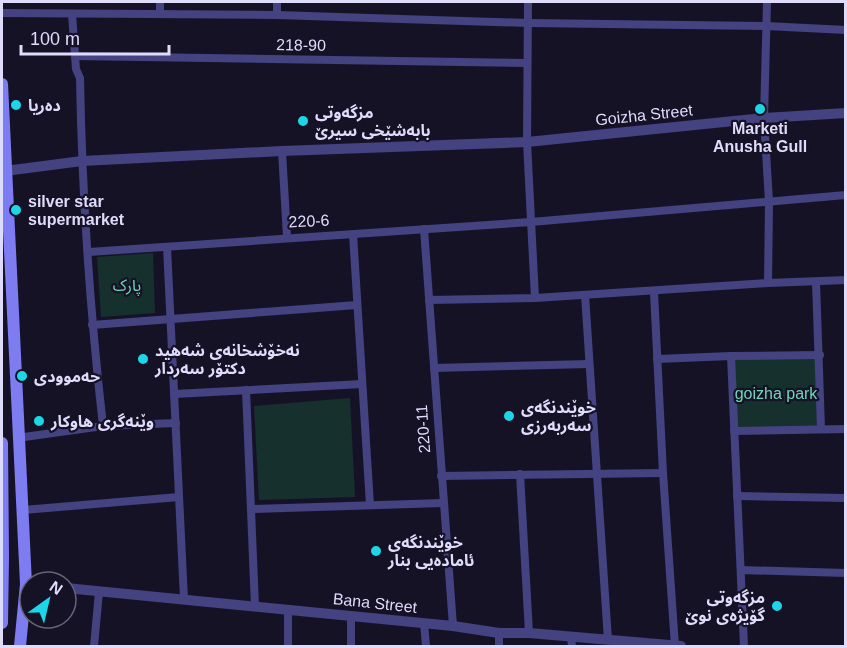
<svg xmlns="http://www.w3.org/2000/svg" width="847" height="648" font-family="Arial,'Noto Sans Arabic',sans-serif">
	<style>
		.green { fill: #16302e }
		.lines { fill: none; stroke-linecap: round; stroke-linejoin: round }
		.minor { stroke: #444280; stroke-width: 8 }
		.tertiary { stroke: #444280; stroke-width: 10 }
		.secondary { stroke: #7e7cf1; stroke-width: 12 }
		.poi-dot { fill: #1cd6e7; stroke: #161226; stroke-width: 2 }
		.labels { text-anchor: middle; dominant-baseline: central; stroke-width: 4.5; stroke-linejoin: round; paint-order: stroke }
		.street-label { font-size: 16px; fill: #dfdbfb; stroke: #161226 }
		.poi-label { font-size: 16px; font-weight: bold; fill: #dfdbfb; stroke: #161226; text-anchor: start }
		.park-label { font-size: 16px; fill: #6ed5b9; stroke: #161226 }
	</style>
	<rect width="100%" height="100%" fill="#161226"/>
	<g class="green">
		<path d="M 153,253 L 155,313 L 101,317 L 97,257 Z"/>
		<path d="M 820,355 L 821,429 L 734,431 L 731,356 Z"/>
		<path d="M 350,398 L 355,497 L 259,500 L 254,406 Z"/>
	</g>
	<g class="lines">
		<g class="minor">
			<path d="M 528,2 L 527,142 L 535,298"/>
			<path d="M 767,2 L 764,118 L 769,202 L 768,283"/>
			<path d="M 2,13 L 277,15 L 528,23 L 766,26 L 846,30"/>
			<path d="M 72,14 L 76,69 L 80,78 C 82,194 90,311 103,426"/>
			<path d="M 160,14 L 160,2"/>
			<path d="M 277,15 L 277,2"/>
			<path d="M 75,56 L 527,63"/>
			<path d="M 282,151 L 287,237"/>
			<path d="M 424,229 L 453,626"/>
			<path d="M 353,234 L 370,505"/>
			<path d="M 167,247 L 184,599"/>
			<path d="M 89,252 L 531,222 L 846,195"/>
			<path d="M 816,282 L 821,429"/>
			<path d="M 654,292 L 663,473 L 675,646"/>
			<path d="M 585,295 L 608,640"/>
			<path d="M 429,300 L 535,298 L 768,283 L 846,280"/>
			<path d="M 92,325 L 357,305"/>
			<path d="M 731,356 L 744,646"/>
			<path d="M 657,359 L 731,356 L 820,355"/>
			<path d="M 434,368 L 589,364"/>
			<path d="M 246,390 L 255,606"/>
			<path d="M 174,394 L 362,384"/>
			<path d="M 734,431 L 846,429"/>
			<path d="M 17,438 L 103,426 L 176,423"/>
			<path d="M 520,474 L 529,633"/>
			<path d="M 441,476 L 663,473"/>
			<path d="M 737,496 L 846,498"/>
			<path d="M 251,509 L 443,503"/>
			<path d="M 23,510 L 179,497"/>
			<path d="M 741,570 L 846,573"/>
			<path d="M 288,609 L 288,646"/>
			<path d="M 351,616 L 351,646"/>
			<path d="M 424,623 L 426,646"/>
			<path d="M 571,637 L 572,646"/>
			<path d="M 94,646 L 99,592"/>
			<path d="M 499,646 L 499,633"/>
		</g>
		<g class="tertiary">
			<path d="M 5,171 L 82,161 L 282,151 L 527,142 L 764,118 L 846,113"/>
			<path d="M 66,588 L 453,626 L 499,633 L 529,633 L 681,646"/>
		</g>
		<g class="secondary">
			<path d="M 2,84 L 26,584 L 20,646"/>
			<path d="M 2,443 L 3,557 L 2,623"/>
		</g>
	</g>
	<g class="poi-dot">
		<circle cx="16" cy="105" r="6"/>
		<circle cx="760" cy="109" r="6"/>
		<circle cx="303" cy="121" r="6"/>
		<circle cx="16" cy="210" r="6"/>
		<circle cx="143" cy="359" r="6"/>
		<circle cx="22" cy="376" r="6"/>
		<circle cx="509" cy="416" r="6"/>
		<circle cx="39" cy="421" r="6"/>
		<circle cx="376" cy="551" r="6"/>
		<circle cx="777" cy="606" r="6"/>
	</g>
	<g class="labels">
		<g class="street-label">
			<text transform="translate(301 45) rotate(1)">218-90</text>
			<text transform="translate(644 115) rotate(-6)">Goizha Street</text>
			<text transform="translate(309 221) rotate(-3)">220-6</text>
			<text transform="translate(423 429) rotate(-94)">220-11</text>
			<text transform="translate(375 603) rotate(6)">Bana Street</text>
		</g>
		<g class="poi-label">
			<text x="28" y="105">دەریا</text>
			<text x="315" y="112">مزگه‌وتی<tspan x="315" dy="18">بابەشێخی سیرێ</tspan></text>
			<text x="760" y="128" text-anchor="middle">Marketi<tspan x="760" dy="18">Anusha Gull</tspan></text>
			<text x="28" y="201">silver star<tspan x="28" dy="18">supermarket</tspan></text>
			<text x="155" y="350">نەخۆشخانەی شەهید<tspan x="155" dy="18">دکتۆر سەردار</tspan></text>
			<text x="34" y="376">حەموودی</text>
			<text x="521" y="407">خوێندنگەی<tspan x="521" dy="18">سەربەرزی</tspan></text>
			<text x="51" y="421">وێنەگری هاوکار</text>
			<text x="388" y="542">خوێندنگەی<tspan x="388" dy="18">ئامادەیی بنار</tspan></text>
			<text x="765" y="597" text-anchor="end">مزگەوتی<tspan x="765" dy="18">گۆیژەی نوێ</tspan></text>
		</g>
		<g class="park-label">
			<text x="127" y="285">پارک</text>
			<text x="776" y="393">goizha park</text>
		</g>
	</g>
	<rect width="847" height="648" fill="none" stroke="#dfdbfb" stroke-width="6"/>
	<g transform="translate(48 600) rotate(34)"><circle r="28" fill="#161226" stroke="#66627b" stroke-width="1.5"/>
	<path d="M0-4.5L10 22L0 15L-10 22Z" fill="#1cd6e7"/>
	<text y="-9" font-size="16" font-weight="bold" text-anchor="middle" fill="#dfdbfb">N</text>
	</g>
	<path d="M21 45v9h148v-9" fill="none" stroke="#dfdbfb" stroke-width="3"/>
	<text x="30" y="45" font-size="18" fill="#dfdbfb" stroke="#161226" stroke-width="4.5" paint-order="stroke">100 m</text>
</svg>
